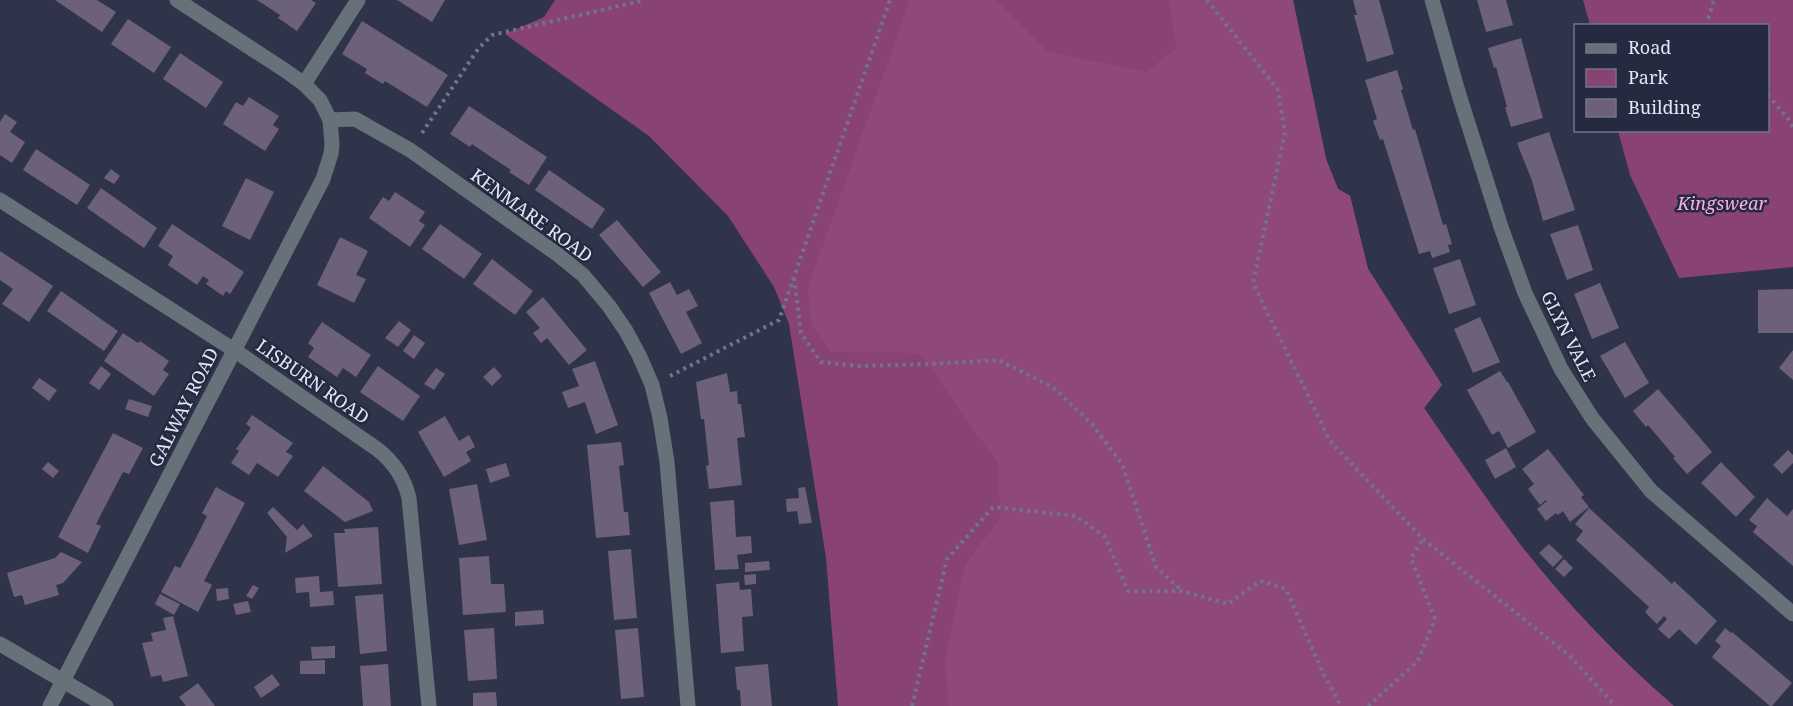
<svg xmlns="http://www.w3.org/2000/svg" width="1793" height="706" font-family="'Noto Serif',serif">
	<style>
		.green { fill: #884372 }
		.forest { fill: #8f4979 }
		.building { fill: #6d6079 }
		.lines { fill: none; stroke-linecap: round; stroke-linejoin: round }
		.path { stroke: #717589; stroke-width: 4; stroke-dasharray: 3 4.5; stroke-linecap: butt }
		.street { stroke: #67717a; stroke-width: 15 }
		.labels { text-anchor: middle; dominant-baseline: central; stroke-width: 5; stroke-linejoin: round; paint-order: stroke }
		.park-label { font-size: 18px; font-style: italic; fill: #fdade0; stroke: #252a40 }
		.street-label { font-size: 18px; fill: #e2e6f5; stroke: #252a40 }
	</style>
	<rect width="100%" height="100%" fill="#2f344b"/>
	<g class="green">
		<path d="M 555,0 L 1293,0 L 1326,159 L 1338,189 L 1350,196 L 1368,269 L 1442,385 L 1424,408 C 1455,453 1486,499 1519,543 C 1565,602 1617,657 1674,706 L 838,706 L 826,558 L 789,324 L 774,287 L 728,216 L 649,136 L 505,34 L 544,17 Z"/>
		<path d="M 1583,0 L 1793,0 L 1793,267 L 1679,278 L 1630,175 L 1618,131 L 1768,130 L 1768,26 L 1590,25 Z"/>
	</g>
	<path class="forest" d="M 910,0 L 996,0 L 1048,52 L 1146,72 L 1176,48 L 1169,0 L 1293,0 L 1326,159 L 1338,189 L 1350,196 L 1368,269 L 1442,385 L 1424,408 C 1455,453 1486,499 1519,543 C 1565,602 1617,657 1674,706 L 949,706 L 945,661 L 965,564 L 1000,519 L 998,464 L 920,353 L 831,352 L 811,325 L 808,287 Z"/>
	<g class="building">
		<path d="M 55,0 L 97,0 L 116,12 L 102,32 Z"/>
		<path d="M 257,0 L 311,0 L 316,3 L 297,31 L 278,18 L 280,15 Z"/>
		<path d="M 397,0 L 445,0 L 432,22 Z"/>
		<path d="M 1353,0 L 1379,0 L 1394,54 L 1367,62 L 1354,15 L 1357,15 Z"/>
		<path d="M 1477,0 L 1506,0 L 1513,25 L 1486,32 Z"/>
		<path d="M 128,19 L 171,47 L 154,73 L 111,44 Z"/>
		<path d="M 362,21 L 448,75 L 427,107 L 385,81 L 383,84 L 365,73 L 367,69 L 342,54 Z"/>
		<path d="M 1521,38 L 1543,118 L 1511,127 L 1505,107 L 1507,107 L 1496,67 L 1494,68 L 1488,48 Z"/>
		<path d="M 180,53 L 223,82 L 206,108 L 163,79 Z"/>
		<path d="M 1397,70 L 1403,89 L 1401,90 L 1413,130 L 1415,129 L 1443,225 L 1446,224 L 1452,244 L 1448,245 L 1450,252 L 1432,258 L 1430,251 L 1419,254 L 1383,139 L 1380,140 L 1373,121 L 1377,119 L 1365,80 Z"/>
		<path d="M 249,97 L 279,116 L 273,125 L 279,129 L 265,151 L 223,124 L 236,102 L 243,106 Z"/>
		<path d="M 469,106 L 547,157 L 529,185 L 509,172 L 511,170 L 491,157 L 472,144 L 470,147 L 450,134 Z"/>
		<path d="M 5,114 L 17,122 L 10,132 L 25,142 L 12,163 L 0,155 L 0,122 Z"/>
		<path d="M 1549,132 L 1575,210 L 1543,221 L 1532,181 L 1517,143 Z"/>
		<path d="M 36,149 L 90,185 L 77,205 L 23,170 Z"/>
		<path d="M 111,169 L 120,176 L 114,184 L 104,178 Z"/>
		<path d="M 549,170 L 605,209 L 592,229 L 535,190 Z"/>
		<path d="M 246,178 L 274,192 L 250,240 L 222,226 Z"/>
		<path d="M 101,188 L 157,228 L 144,248 L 87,208 Z"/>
		<path d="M 395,192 L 425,212 L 419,221 L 425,225 L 410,247 L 369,218 L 383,197 L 389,201 Z"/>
		<path d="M 617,220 L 661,272 L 643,287 L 599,235 Z"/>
		<path d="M 172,224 L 244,272 L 230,294 L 226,291 L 223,296 L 206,284 L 209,280 L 203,276 L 197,285 L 168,265 L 173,256 L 158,246 Z"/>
		<path d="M 440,224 L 482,254 L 464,279 L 422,249 Z"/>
		<path d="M 1578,225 L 1593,270 L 1567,280 L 1550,234 Z"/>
		<path d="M 340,237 L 368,251 L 356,275 L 366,279 L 354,303 L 317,285 Z"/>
		<path d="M 0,251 L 53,286 L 29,322 L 2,304 L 13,289 L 0,280 Z"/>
		<path d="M 492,259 L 533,291 L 515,315 L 473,284 Z"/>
		<path d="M 1460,259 L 1476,305 L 1449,314 L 1433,268 Z"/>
		<path d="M 670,282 L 677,295 L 689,289 L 698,306 L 686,312 L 702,343 L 681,354 L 649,293 Z"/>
		<path d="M 1600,283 L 1619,328 L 1592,339 L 1574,294 Z"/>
		<path d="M 1793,289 L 1793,333 L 1758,333 L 1758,290 Z"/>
		<path d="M 61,291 L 118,331 L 104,351 L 47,311 Z"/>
		<path d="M 543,297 L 587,350 L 569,365 L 547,338 L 541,343 L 533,333 L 540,328 L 526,312 Z"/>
		<path d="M 1480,317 L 1500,362 L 1473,373 L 1454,329 Z"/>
		<path d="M 399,321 L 411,330 L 398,347 L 385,338 Z"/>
		<path d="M 322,322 L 371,355 L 356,377 L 343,368 L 337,377 L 308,357 L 314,348 L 308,343 Z"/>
		<path d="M 123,333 L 138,343 L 140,341 L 169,361 L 163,370 L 169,374 L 154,396 L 104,361 Z"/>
		<path d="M 414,335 L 425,343 L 414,359 L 403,351 Z"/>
		<path d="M 1625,342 L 1649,383 L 1625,398 L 1600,356 Z"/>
		<path d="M 1793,350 L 1793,380 L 1779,368 Z"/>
		<path d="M 595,361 L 618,425 L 596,434 L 585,402 L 568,408 L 562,392 L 579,386 L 572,369 Z"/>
		<path d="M 101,366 L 111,374 L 99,390 L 89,383 Z"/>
		<path d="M 378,366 L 420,396 L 403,421 L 360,392 Z"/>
		<path d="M 494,367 L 502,376 L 492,386 L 483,377 Z"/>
		<path d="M 436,368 L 445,374 L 434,390 L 424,384 Z"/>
		<path d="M 1500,371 L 1507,382 L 1508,382 L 1536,432 L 1508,448 L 1499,431 L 1492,435 L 1467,390 Z"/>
		<path d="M 727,373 L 730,392 L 737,391 L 738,404 L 741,404 L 742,413 L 745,437 L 737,438 L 742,485 L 709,489 L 706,466 L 709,465 L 704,419 L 701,419 L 696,382 Z"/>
		<path d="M 39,378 L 57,390 L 49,401 L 32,388 Z"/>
		<path d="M 1658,389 L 1712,452 L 1687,474 L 1673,458 L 1675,457 L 1648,425 L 1646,427 L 1633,411 Z"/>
		<path d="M 129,399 L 152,406 L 148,417 L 125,409 Z"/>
		<path d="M 252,415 L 293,443 L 286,452 L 293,456 L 278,477 L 257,463 L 249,475 L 231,463 L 239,451 L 236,449 L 251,428 L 246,424 Z"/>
		<path d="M 445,416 L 459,441 L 469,435 L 475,447 L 466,452 L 471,461 L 444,477 L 418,432 Z"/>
		<path d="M 113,433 L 143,448 L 129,474 L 123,472 L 96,524 L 101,526 L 88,553 L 58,537 Z"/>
		<path d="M 621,442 L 624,465 L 619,466 L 624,512 L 628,512 L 630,535 L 596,538 L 587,445 Z"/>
		<path d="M 1506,448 L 1516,467 L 1495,479 L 1485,460 Z"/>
		<path d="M 1548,449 L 1584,495 L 1581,497 L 1589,507 L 1570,522 L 1563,511 L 1558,515 L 1556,513 L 1546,521 L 1537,509 L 1547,501 L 1546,500 L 1540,505 L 1528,489 L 1534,484 L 1522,469 Z"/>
		<path d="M 1788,450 L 1793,455 L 1793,463 L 1782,474 L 1773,465 Z"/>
		<path d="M 48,462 L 59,471 L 53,478 L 42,469 Z"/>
		<path d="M 1721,462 L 1755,497 L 1736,517 L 1701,483 Z"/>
		<path d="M 506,463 L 510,476 L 490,483 L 486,469 Z"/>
		<path d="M 323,466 L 369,502 L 373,511 L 345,522 L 304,491 Z"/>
		<path d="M 477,484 L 487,540 L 459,545 L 449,489 Z"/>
		<path d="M 216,487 L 245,503 L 204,581 L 212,585 L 198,612 L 161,592 L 175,566 L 180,568 L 194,542 L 207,516 L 202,513 Z"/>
		<path d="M 805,487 L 812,523 L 799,524 L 797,511 L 787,512 L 786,499 L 799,498 L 798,488 Z"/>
		<path d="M 1767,498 L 1787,516 L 1793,509 L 1793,566 L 1753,532 L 1757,526 L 1749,520 Z"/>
		<path d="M 734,500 L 736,537 L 751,536 L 752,553 L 737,555 L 739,569 L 715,570 L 710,502 Z"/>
		<path d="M 273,507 L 297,530 L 303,524 L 313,536 L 285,553 L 287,537 L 267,513 Z"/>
		<path d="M 1589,508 L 1672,584 L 1674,581 L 1717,621 L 1696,645 L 1679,629 L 1669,639 L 1658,629 L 1667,619 L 1664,616 L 1657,624 L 1645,612 L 1649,607 L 1576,540 L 1583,531 L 1575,524 Z"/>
		<path d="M 378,527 L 382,584 L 338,587 L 334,533 L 345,533 L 344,529 Z"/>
		<path d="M 1549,544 L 1563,557 L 1553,567 L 1539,553 Z"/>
		<path d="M 631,549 L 637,618 L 614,620 L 608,551 Z"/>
		<path d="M 61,552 L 82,562 L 63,583 L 56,585 L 59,595 L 25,605 L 22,595 L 14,597 L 7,573 L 55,558 Z"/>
		<path d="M 489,556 L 491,584 L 504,584 L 506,612 L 463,615 L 459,558 Z"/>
		<path d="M 1564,559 L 1573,568 L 1564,577 L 1555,569 Z"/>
		<path d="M 769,561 L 770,570 L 745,572 L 745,563 Z"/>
		<path d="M 756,574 L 756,584 L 745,585 L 744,575 Z"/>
		<path d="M 319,576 L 320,592 L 333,591 L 334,605 L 310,607 L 309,592 L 296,593 L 295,578 Z"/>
		<path d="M 739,582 L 740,590 L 751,589 L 753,616 L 742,617 L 744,651 L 721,653 L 716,584 Z"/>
		<path d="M 253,585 L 259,588 L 252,599 L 246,596 Z"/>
		<path d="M 228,588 L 229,599 L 217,601 L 216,589 Z"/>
		<path d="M 160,594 L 180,604 L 174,615 L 155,604 Z"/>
		<path d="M 383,594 L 387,651 L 360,654 L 355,596 Z"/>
		<path d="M 248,601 L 251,612 L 236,615 L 233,604 Z"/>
		<path d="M 543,610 L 544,624 L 515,626 L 515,612 Z"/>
		<path d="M 173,616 L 188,676 L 163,682 L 161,675 L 151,677 L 142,643 L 153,641 L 151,633 L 166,630 L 163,618 Z"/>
		<path d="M 494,628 L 497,679 L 468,681 L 464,630 Z"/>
		<path d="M 638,628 L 644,697 L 621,699 L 615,630 Z"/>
		<path d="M 1725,628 L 1731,633 L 1732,632 L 1792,683 L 1772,706 L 1770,706 L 1712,657 L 1721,646 L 1715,641 Z"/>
		<path d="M 335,646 L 335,658 L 312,659 L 311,647 Z"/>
		<path d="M 325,660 L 325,674 L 300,674 L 300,661 Z"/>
		<path d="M 388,664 L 391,706 L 363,706 L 360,666 Z"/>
		<path d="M 768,664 L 772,706 L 741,706 L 740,690 L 737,690 L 735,667 Z"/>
		<path d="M 272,674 L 280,685 L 261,698 L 254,687 Z"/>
		<path d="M 198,683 L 215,706 L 186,706 L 179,697 Z"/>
		<path d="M 496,692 L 497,706 L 473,706 L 473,693 Z"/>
	</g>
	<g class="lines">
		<g class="path">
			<path d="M 1207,0 L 1278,90 L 1285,132 L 1253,283 L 1330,441 L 1423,539 L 1570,656 L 1615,706"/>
			<path d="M 1708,26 L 1708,19 L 1714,0"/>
			<path d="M 1768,95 L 1789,120 L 1793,127"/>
			<path d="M 422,133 L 478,49 L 492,35 L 645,0"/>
			<path d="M 794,278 L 801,333 L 821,362 L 860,366 L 930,364 L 999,360 L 1054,388 L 1092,424 L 1122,464 L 1156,567 L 1181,590"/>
			<path d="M 670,376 L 779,320 L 890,0"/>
			<path d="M 912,706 L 947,559 L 993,507 L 1076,516 L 1105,537 L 1128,591 L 1182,591 L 1228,604 L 1260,581 L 1286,589 L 1322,671 L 1341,706"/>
			<path d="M 1368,706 L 1418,661 L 1435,619 L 1411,558 L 1423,539"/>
		</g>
		<g class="street">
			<path d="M 1432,0 L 1459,95 L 1501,227 L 1525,293 L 1561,369 L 1592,418 L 1651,491 L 1793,614"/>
			<path d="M 304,84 L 358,0"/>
			<path d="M 330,120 L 355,119 L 410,150 L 557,254 L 583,275 L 609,306 L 626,331 L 639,355 L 652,385 L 660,418 L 667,462 L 688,706"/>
			<path d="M 0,200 L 234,350 L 377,449 C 394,462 404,477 409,498 L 429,706"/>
			<path d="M 0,644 L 106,706"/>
			<path d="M 50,706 L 323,179 L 331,154 L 332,144 L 330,120 L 320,100 L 304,84 L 286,71 L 177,0"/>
		</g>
	</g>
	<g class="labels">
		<g class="park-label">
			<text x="1722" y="203">Kingswear</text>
		</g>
		<g class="street-label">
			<text transform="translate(532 215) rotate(36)">KENMARE ROAD</text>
			<text transform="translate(1569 336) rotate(63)">GLYN VALE</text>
			<text transform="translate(313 381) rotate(35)">LISBURN ROAD</text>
			<text transform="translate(183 407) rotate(-63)">GALWAY ROAD</text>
		</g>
	</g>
	<rect x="1574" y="24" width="195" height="108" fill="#252a40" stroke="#717588" stroke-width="1.5"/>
	<rect x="1586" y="44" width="30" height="9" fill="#67717a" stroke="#717588" stroke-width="1.5"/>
	<text x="1628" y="54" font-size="18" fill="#e2e6f5">Road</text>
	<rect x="1586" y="69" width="30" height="18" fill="#884372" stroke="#717588" stroke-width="1.5"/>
	<text x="1628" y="84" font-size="18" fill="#e2e6f5">Park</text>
	<rect x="1586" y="99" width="30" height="18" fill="#6d6079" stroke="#717588" stroke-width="1.5"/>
	<text x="1628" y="114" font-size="18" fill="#e2e6f5">Building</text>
</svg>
